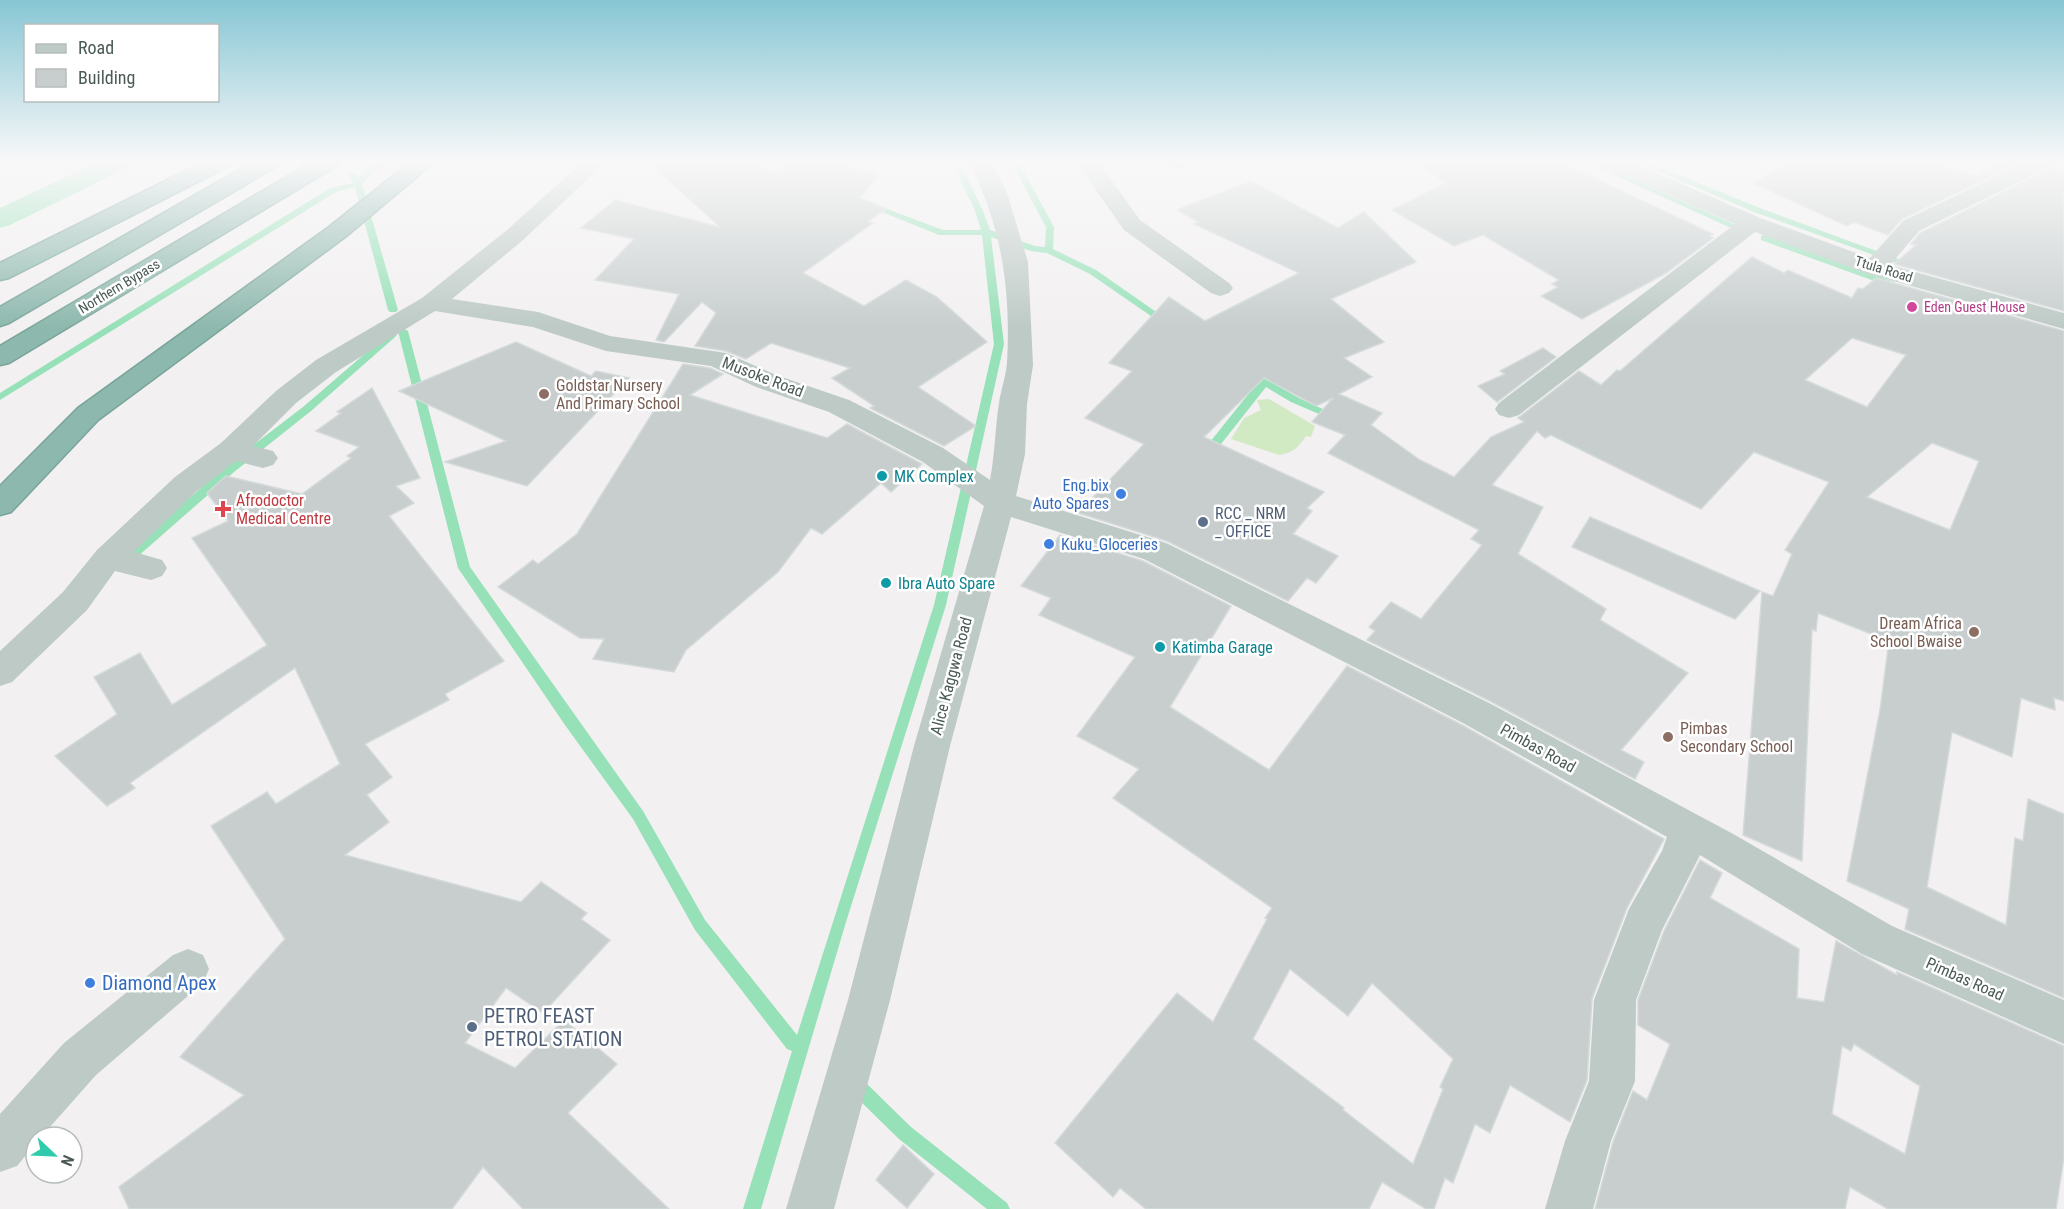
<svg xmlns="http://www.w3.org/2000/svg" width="2064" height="1209" font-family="'Roboto Condensed',sans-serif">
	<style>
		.green { fill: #d2eac4 }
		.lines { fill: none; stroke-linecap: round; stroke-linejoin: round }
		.stream { fill: #96e1b7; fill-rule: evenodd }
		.canal { fill: #96e1b7; fill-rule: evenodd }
		.building { fill: #c7cecd; stroke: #d4dada; stroke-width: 1.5; fill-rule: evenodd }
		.highway-casing { stroke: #79a499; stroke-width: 3 }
		.minor { fill: #bdcac6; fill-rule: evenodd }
		.highway { fill: #8db8ad; fill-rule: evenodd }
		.hotel-dot { fill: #d1479c; stroke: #fff; stroke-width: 2 }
		.education-dot { fill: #8d6e63; stroke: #fff; stroke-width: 2 }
		.culture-dot { fill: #0f9aa8; stroke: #fff; stroke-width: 2 }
		.shop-dot { fill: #3f7fe0; stroke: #fff; stroke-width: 2 }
		.health-dot { fill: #e0444e; stroke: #fff; stroke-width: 2 }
		.service-dot { fill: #5c6f8a; stroke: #fff; stroke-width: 2 }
		.labels { text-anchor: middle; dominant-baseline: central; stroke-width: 5; stroke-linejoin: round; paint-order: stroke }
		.far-street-label { font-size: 14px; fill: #4a5a56; stroke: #fff }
		.far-hotel-label { font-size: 14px; fill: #b23c85; stroke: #fff; text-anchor: start }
		.street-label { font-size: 16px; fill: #4a5a56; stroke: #fff }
		.education-label { font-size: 16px; fill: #785e54; stroke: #fff; text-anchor: start }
		.culture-label { font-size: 16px; fill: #0d838f; stroke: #fff; text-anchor: start }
		.shop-label { font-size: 16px; fill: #366cbe; stroke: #fff; text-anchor: end }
		.health-label { font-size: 16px; fill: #be3a42; stroke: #fff; text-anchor: start }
		.service-label { font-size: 16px; fill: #4e5e75; stroke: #fff; text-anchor: start }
		.near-shop-label { font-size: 20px; fill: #366cbe; stroke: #fff; text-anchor: start }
		.near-service-label { font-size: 20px; fill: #4e5e75; stroke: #fff; text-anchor: start }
	</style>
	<rect width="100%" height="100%" fill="#f2f0f1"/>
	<path class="green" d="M 1269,399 L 1315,426 L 1311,437 L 1306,436 C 1299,447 1293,453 1279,455 L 1231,439 L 1244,418 L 1261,410 L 1257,400 Z"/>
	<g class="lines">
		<g class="stream">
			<path d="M 386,160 L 396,160 L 373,172 L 362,184 L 398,310 L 396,312 L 390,312 L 388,310 L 355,187 L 336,192 L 0,400 L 0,393 L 330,188 L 353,183 L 349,176 L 350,174 L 356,174 L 359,178 L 367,168 Z"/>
			<path d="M 771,160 L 780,160 L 802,173 L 795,175 Z"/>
			<path d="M 951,160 L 959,160 L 983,211 L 990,230 L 1035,246 L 1045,247 L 1046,227 L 1010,160 L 1018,160 L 1054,227 L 1053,249 L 1096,270 L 1172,323 L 1170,325 L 1164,325 L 1090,274 L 1047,253 L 1031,251 L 991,237 L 1004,344 L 946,605 L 846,922 L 761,1209 L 743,1209 L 792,1051 L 787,1049 L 695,930 L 633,819 L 565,725 L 458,568 L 398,331 L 403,328 L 408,331 L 470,567 L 643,811 L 705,920 L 797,1035 L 934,605 L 994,344 L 982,235 L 939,235 L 867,206 L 874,204 L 943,230 L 981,230 L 975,211 Z"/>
			<path d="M 1581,160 L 1591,160 L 1738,226 L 1731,228 Z"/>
			<path d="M 1632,160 L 1642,160 L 1760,208 L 1917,266 L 1913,269 L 1910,268 L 1754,212 Z"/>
			<path d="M 1764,235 L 1894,282 L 1896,284 L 1894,286 L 1888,286 L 1761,240 L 1761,236 Z"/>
			<path d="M 392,332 L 397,335 L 395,337 L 311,411 L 234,472 L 128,565 L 120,565 L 118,562 L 120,559 L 226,466 L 303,407 L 389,333 Z"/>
			<path d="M 1248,369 L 1299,398 L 1342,418 L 1337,421 L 1333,420 L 1291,402 L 1266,387 L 1210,458 L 1202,458 L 1201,455 L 1202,452 L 1258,382 L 1245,374 L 1243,372 Z"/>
			<path d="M 861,1082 L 867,1084 L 911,1127 L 1007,1203 L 1010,1209 L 987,1209 L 899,1139 L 855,1096 L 853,1090 L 855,1084 Z"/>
		</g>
		<path class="canal" d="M 102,160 L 135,160 L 131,166 L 10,225 L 0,228 L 0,208 Z"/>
	</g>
	<g class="building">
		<path d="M 646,160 L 750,160 L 773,173 L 797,160 L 830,160 L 878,175 L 860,198 L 887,209 L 868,221 L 873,223 L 803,273 L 864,306 L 906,280 L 937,297 L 987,342 L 918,387 L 976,426 L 944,446 L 870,408 L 874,406 L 832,378 L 850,368 L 771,343 L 746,359 L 726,351 L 695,346 L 716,313 L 702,302 L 664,342 L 656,340 L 679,294 L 595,280 L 634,239 L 581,228 L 615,200 L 720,227 Z"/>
		<path d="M 1413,160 L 1556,160 L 1713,234 L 1710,236 L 1713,238 L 1666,273 L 1582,319 L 1541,296 L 1558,287 L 1552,284 L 1559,280 L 1483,235 L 1454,246 L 1392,210 L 1446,183 Z"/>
		<path d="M 1794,160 L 1924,160 L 1980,177 L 1995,160 L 2026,160 L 1902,219 L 1888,235 L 1854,222 L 1847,226 L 1753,183 Z"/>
		<path d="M 2054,167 L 2064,171 L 2064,311 L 1894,264 L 1916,245 L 1911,244 L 1920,233 Z"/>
		<path d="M 1251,181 L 1338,228 L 1364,212 L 1416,262 L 1331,299 L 1384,342 L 1344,358 L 1372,377 L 1339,394 L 1382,413 L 1371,425 L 1420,460 L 1454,477 L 1491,437 L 1524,422 L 1518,418 L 1579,371 L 1601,385 L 1617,370 L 1620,371 L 1752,257 L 1784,273 L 1788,270 L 1852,298 L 1858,288 L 1863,289 L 1876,278 L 2064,331 L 2064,701 L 2054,698 L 2055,710 L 2021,698 L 2012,757 L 1952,732 L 1927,887 L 2006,925 L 2015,838 L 2023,841 L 2028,799 L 2064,814 L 2064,998 L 1905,929 L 1909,909 L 1847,881 L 1880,710 L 1889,641 L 1818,613 L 1816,631 L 1812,629 L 1802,861 L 1743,835 L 1762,592 L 1773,596 L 1792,554 L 1785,550 L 1829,482 L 1754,452 L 1701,509 L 1551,435 L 1545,438 L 1537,431 L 1492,485 L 1543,507 L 1518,554 L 1606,609 L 1600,620 L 1688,673 L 1621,750 L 1644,762 L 1635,779 L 1490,701 L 1367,640 L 1375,631 L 1369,627 L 1391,602 L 1421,619 L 1482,545 L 1471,539 L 1479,530 L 1328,453 L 1345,435 L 1312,422 L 1333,398 L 1316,406 L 1264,378 L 1204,437 L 1324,492 L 1307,508 L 1312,511 L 1293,534 L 1338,556 L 1316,583 L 1307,578 L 1288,601 L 1167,541 L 1078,513 L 1144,444 L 1085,418 L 1132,371 L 1109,363 L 1169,297 L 1205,321 L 1299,273 L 1194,224 L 1198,222 L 1177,210 ZM 1852,338 L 1906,355 L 1867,407 L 1805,380 ZM 1932,443 L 1979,461 L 1950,530 L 1867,497 Z"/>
		<path d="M 516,342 L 591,376 L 596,371 L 629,378 L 527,486 L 445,462 L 506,441 L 399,391 Z"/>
		<path d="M 1543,348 L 1556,357 L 1497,402 L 1478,386 L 1505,374 L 1500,371 Z"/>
		<path d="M 683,364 L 710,368 L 723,374 L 690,395 L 827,438 L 847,424 L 922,464 L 891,492 L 881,483 L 822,534 L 811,528 L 778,572 L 686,650 L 674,672 L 593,659 L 604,639 L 580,638 L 498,587 L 533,560 L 538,564 L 577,534 Z"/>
		<path d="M 372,388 L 420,478 L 396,486 L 414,503 L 389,516 L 504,661 L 445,694 L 449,700 L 365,744 L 392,777 L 367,795 L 389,822 L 345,855 L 521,902 L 541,882 L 587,913 L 581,919 L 610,940 L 543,1013 L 506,988 L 465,1043 L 515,1068 L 564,1020 L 617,1064 L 568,1113 L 669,1209 L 523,1209 L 483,1167 L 452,1209 L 129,1209 L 119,1187 L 244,1095 L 180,1057 L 285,939 L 211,826 L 267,792 L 276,804 L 340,764 L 295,668 L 130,783 L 135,788 L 107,806 L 55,756 L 117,714 L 94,677 L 140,653 L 172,705 L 267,645 L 192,538 L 228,521 L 207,493 L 226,476 L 302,494 L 351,458 L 347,456 L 359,447 L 316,431 L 341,413 L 337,412 Z"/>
		<path d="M 1590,517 L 1760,591 L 1735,619 L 1572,547 Z"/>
		<path d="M 1060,535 L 1143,561 L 1231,606 L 1170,707 L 1269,770 L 1347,666 L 1462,725 L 1664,839 L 1627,908 L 1592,999 L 1587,1080 L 1570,1122 L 1510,1085 L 1490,1133 L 1475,1124 L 1453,1183 L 1445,1178 L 1434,1209 L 1426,1209 L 1382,1182 L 1369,1209 L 1146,1209 L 1120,1188 L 1113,1197 L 1055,1143 L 1177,993 L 1213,1022 L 1267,919 L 1265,918 L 1272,908 L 1113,798 L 1139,769 L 1077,736 L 1135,657 L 1039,615 L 1051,598 L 1021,586 ZM 1290,969 L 1348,1016 L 1372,983 L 1453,1059 L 1440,1087 L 1443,1089 L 1413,1164 L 1343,1110 L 1344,1108 L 1253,1039 Z"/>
		<path d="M 1700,860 L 1722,873 L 1710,898 L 1799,949 L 1797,998 L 1824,1002 L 1836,941 L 1897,975 L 1897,972 L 2064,1046 L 2064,1157 L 2056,1209 L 1888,1209 L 1850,1187 L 1845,1209 L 1595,1209 L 1613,1142 L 1633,1091 L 1647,1100 L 1670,1044 L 1638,1025 L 1638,1000 L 1664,931 ZM 1854,1044 L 1920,1086 L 1905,1154 L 1832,1114 L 1842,1046 L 1851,1051 Z"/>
		<path d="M 903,1145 L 934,1174 L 907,1208 L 876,1180 Z"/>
	</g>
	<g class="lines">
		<g class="highway-casing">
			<g id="highway">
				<path d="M 207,160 L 234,160 L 231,165 L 9,278 L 0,280 L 0,263 Z"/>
				<path d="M 256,160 L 282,160 L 279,165 L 9,323 L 0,326 L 0,307 Z"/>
				<path d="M 315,160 L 341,160 L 338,165 L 9,363 L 0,365 L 0,346 Z"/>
				<path d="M 413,160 L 437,160 L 345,237 L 98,420 L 11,512 L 0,515 L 0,486 L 78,408 L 329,227 Z"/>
			</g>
		</g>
		<g class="minor">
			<path d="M 585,160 L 608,160 L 523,240 L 452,299 L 538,312 L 610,336 L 726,353 L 776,375 L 849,400 L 943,448 L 990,480 C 995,454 995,429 999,403 C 1001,390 1006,376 1007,363 C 1011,292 1002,222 967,160 L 989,160 L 1006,190 L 1028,262 L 1033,365 L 1027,404 L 1025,454 L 1016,496 L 1166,543 L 1489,703 L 1735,835 L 1892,926 L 2064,1000 L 2064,1044 L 1862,954 L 1700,855 L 1662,930 L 1636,1000 L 1635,1081 L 1611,1141 L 1593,1209 L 1545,1209 L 1565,1141 L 1589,1081 L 1594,1000 L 1629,909 L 1662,851 L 1667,837 L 1463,723 L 1144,559 L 1011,517 L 950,746 L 890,1000 L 834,1209 L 786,1209 L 848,1000 L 914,746 L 984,506 L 923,462 L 829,412 L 756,387 L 711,366 L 606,351 L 533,327 L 435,311 L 336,372 L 296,403 L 253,446 L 273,451 L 278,458 L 273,465 L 263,468 L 236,461 L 197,491 L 134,552 L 162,560 L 167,568 L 162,576 L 151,580 L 115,571 L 87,610 L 12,682 L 0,686 L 0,651 L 63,592 L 97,550 L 175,477 L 221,443 L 276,391 L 316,360 L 422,298 L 507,230 Z"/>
			<path d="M 1075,160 L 1097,160 L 1140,220 L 1229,283 L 1233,288 L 1229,293 L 1220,296 L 1211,293 L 1124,230 Z"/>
			<path d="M 1162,160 L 1186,160 L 1188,162 L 1185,167 C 1175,169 1168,168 1162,160 Z"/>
			<path d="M 1599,160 L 1627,160 L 1760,218 L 1870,258 L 1903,221 L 2030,160 L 2057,160 L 2054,165 L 1919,231 L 1890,265 L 2064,313 L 2064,329 L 1865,273 L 1755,232 L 1519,415 L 1509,418 L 1499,415 L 1495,409 L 1499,403 L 1735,224 L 1602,165 Z"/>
			<path d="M 188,949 L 203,955 L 209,969 L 203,983 L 96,1075 L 41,1137 L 36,1137 L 36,1143 L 17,1166 L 0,1172 L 0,1114 L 64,1043 L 173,955 Z"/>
		</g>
		<use href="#highway" class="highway"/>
	</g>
	<linearGradient id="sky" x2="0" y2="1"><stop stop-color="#87c6d4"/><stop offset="0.49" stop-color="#f9f8f9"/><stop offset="1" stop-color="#f9f8f9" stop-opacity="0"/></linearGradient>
	<rect width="2064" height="329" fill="url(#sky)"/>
	<circle class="hotel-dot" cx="1912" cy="307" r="6"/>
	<g class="education-dot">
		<circle cx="544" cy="394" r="6"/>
		<circle cx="1974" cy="632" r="6"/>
		<circle cx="1668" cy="737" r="6"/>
	</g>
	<g class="culture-dot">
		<circle cx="882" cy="476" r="6"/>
		<circle cx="886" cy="583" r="6"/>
		<circle cx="1160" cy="647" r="6"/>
	</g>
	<g class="shop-dot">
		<circle cx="1121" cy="494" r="6"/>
		<circle cx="1049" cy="544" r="6"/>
		<circle cx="90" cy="983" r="6"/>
	</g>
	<path class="health-dot" d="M220 500h6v6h6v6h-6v6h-6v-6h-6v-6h6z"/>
	<g class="service-dot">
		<circle cx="1203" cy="522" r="6"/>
		<circle cx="472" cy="1027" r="6"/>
	</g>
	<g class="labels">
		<g class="far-street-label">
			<text transform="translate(1884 269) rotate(17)">Ttula Road</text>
			<text transform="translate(119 286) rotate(-31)">Northern Bypass</text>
		</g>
		<g class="far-hotel-label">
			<text x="1924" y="307">Eden Guest House</text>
		</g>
		<g class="street-label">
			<text transform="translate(763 377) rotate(21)">Musoke Road</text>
			<text transform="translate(951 676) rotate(-75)">Alice Kaggwa Road</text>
			<text transform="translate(1538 748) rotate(29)">Pimbas Road</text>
			<text transform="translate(1965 979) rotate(24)">Pimbas Road</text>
		</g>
		<g class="education-label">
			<text x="556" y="385">Goldstar Nursery<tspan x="556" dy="18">And Primary School</tspan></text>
			<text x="1962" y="623" text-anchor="end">Dream Africa<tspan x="1962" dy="18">School Bwaise</tspan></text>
			<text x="1680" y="728">Pimbas<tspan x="1680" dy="18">Secondary School</tspan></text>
		</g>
		<g class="culture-label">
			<text x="894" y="476">MK Complex</text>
			<text x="898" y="583">Ibra Auto Spare</text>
			<text x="1172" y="647">Katimba Garage</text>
		</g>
		<g class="shop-label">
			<text x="1109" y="485">Eng.bix<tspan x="1109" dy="18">Auto Spares</tspan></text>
			<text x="1061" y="544" text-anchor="start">Kuku_Gloceries</text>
		</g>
		<g class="health-label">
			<text x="236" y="500">Afrodoctor<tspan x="236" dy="18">Medical Centre</tspan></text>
		</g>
		<g class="service-label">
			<text x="1215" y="513">RCC _ NRM<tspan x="1215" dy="18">_ OFFICE</tspan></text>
		</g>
		<g class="near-shop-label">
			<text x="102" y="983">Diamond Apex</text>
		</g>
		<g class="near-service-label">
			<text x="484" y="1016">PETRO FEAST<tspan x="484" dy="23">PETROL STATION</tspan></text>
		</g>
	</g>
	<rect x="24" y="24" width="195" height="78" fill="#ffffff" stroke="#b7bdbb" stroke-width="1.5"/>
	<rect x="36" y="44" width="30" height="9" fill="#bdcac6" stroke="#b7bdbb" stroke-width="1.5"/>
	<text x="78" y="54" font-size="18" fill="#4a5a56">Road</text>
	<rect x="36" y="69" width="30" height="18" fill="#c7cecd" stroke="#b7bdbb" stroke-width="1.5"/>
	<text x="78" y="84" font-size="18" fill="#4a5a56">Building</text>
	<g transform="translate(54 1155) rotate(113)"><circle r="28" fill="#ffffff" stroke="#b7bdbb" stroke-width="1.5"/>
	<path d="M0-4.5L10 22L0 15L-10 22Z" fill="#30cbab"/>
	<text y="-9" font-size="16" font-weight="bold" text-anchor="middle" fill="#4a5a56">N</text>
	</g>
</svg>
